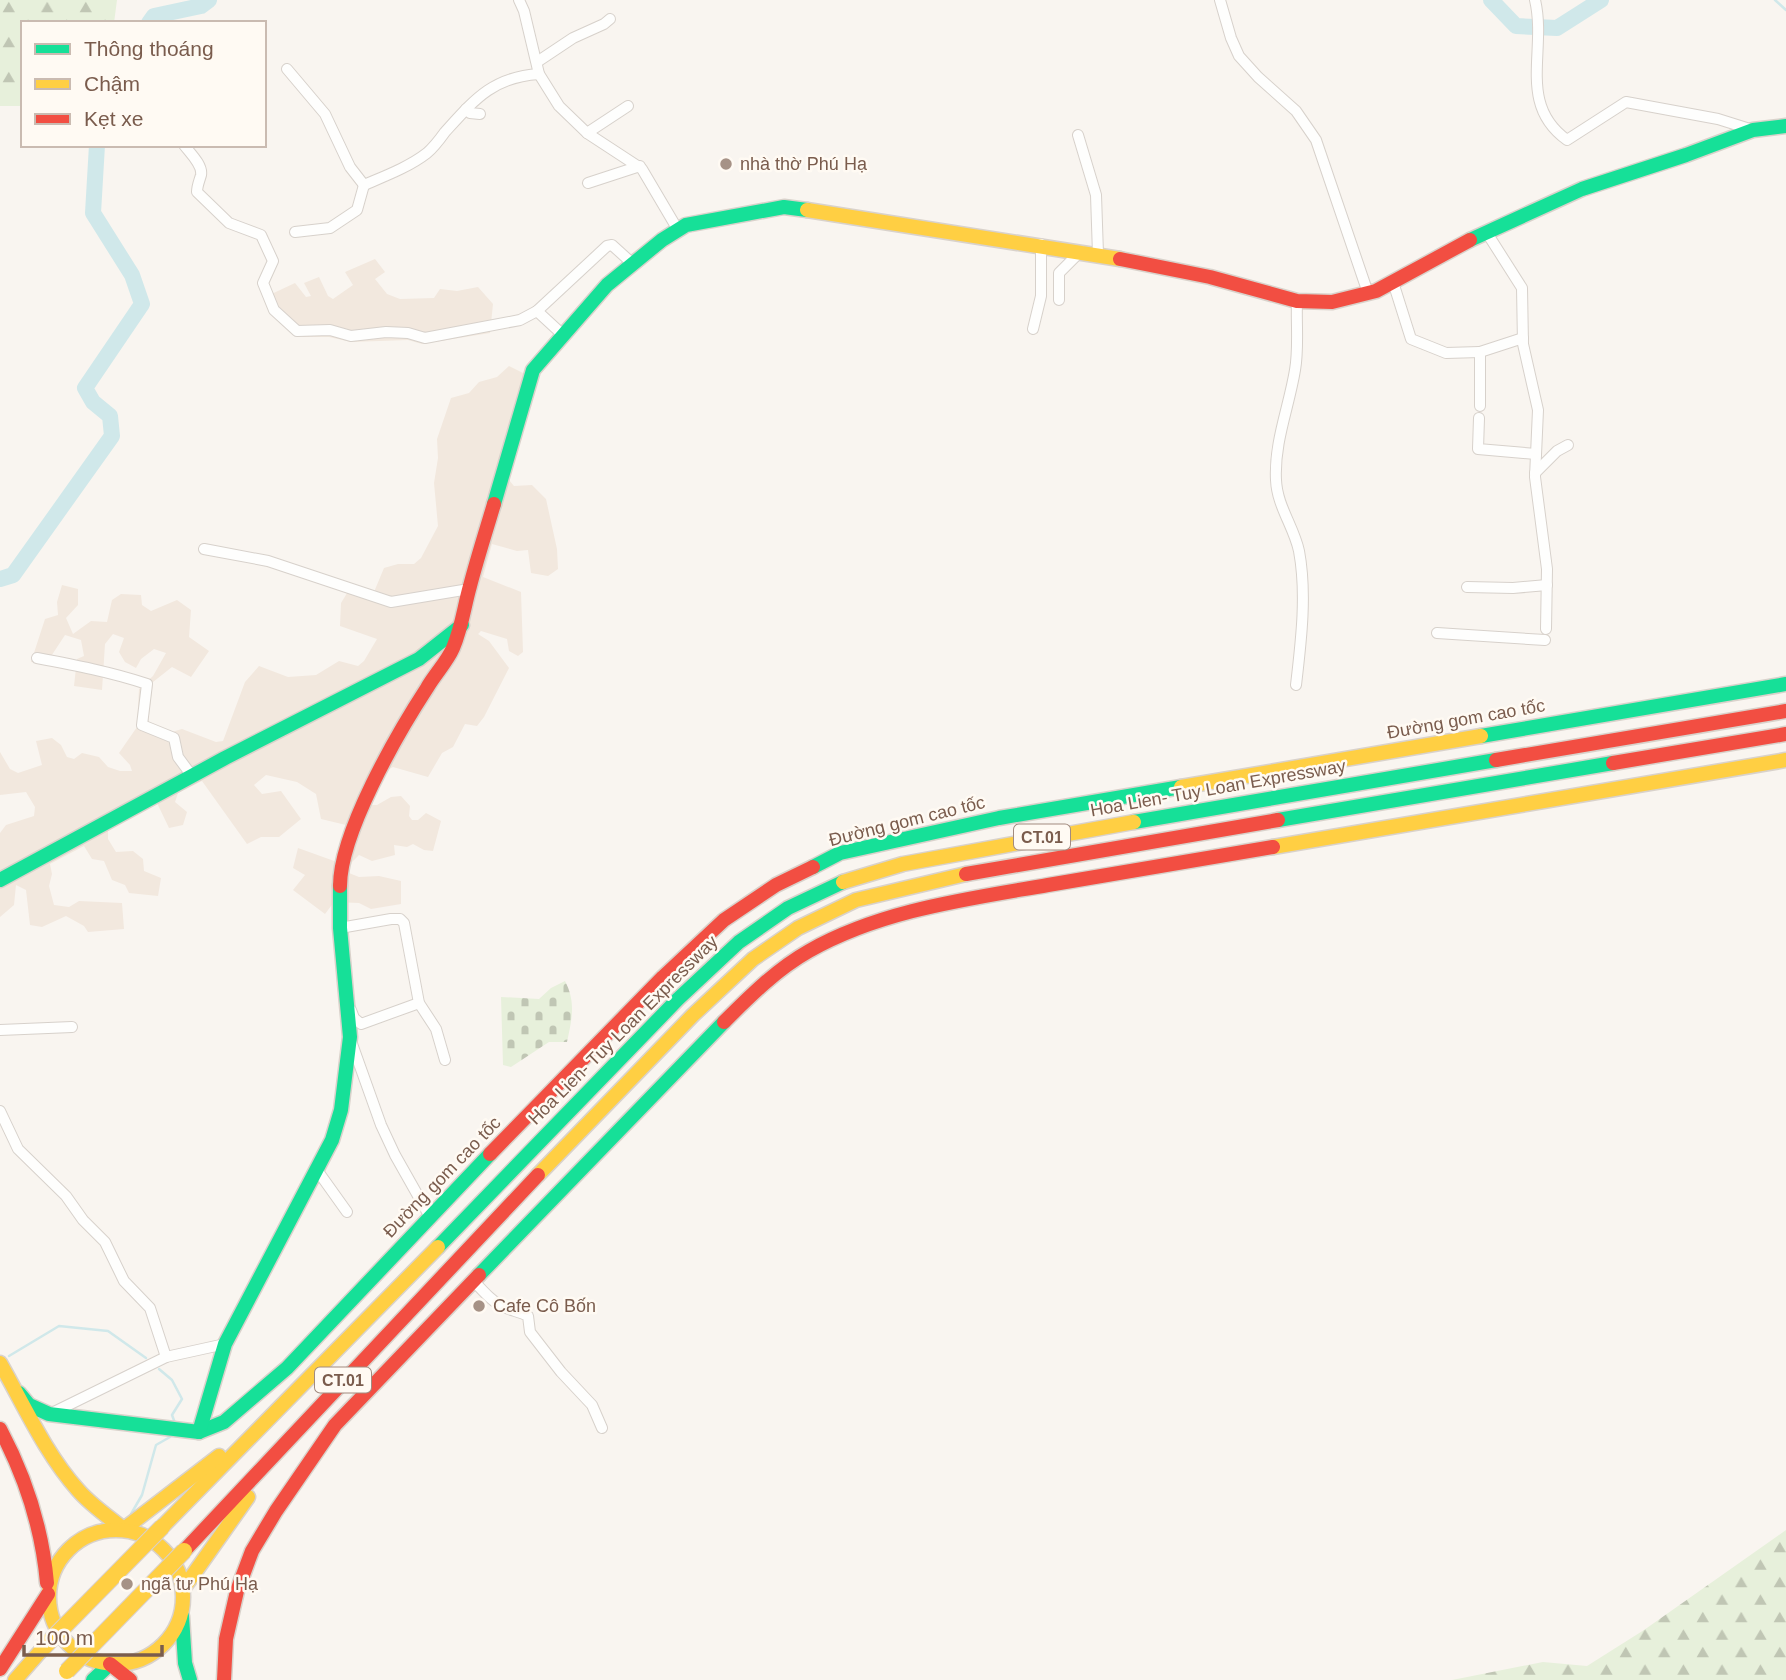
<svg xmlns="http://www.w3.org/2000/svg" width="1786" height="1680" font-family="Helvetica,sans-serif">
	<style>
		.residential { fill: #f2e8de }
		.forest { fill: url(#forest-firs) }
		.cemetery { fill: url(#cemetery-stones) }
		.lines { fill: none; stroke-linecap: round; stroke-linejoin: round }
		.stream { stroke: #d0e8ea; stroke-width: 2.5 }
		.river { stroke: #d0e8ea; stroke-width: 16 }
		.street-casing { stroke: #d7d1cb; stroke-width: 12 }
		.fast-casing { stroke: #d9d2cb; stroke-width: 17 }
		.slow-casing { stroke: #d9d2cb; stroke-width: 17 }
		.jam-casing { stroke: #d9d2cb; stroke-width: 17 }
		.street { stroke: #fefefd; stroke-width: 10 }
		.fast { stroke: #16e098; stroke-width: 14 }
		.slow { stroke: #ffcf43; stroke-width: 14 }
		.jam { stroke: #f24e42; stroke-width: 14 }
		.slow-bridge-casing { stroke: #dad1cc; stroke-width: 18; stroke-linecap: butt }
		.slow-bridge { stroke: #ffcf43; stroke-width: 16 }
		.poi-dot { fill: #a69286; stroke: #fffaf3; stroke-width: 2.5 }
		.labels { text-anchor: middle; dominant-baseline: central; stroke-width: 5; stroke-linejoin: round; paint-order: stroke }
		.shield { fill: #fffaf3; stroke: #a28b7f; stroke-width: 2 }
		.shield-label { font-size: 16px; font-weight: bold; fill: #7a5c4d }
		.poi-label { font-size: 18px; fill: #7a5c4d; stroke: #fffaf3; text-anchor: start }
		.street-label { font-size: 18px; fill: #7a5c4d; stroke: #fffaf3 }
	</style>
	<defs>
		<pattern id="forest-firs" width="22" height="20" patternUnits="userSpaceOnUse" patternTransform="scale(1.75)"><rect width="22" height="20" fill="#e7f0db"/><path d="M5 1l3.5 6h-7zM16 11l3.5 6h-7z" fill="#c0c6b4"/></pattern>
		<pattern id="cemetery-stones" width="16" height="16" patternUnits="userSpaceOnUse" patternTransform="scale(1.75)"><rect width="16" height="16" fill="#e7f0db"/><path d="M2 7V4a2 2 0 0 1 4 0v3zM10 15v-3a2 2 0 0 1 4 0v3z" fill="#c0c6b4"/></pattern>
	</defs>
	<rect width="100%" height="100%" fill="#f9f5f0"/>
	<g class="residential">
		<path d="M 375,259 L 385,272 L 375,279 L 387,294 L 400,299 L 434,298 L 440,289 L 457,291 L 478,287 L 493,304 L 490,333 L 422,344 L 408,340 L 351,342 L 329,337 L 303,337 L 277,320 L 263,298 L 295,283 L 306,297 L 311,296 L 304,283 L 319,277 L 328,296 L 333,299 L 353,285 L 345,272 Z"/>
		<path d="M 509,366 L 537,380 L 509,480 L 514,486 L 532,485 L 546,499 L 557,549 L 558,569 L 548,576 L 531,573 L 528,550 L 517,551 L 492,544 L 483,577 L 521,592 L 523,652 L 518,656 L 509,651 L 507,639 L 481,631 L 478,634 L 489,641 L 509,668 L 484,717 L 477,726 L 465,724 L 453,747 L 442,753 L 428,777 L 393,767 L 386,771 L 372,805 L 377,805 L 391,797 L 401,796 L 410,806 L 409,816 L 412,820 L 418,820 L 426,813 L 441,821 L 433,851 L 424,850 L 413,844 L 407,847 L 394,845 L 395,855 L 372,861 L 359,855 L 352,862 L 349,873 L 359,877 L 379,876 L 401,881 L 401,904 L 371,909 L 359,903 L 334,902 L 325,914 L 293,890 L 305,875 L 293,868 L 298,848 L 337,862 L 346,825 L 321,819 L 316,794 L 297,782 L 266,775 L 254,785 L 262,794 L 281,791 L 301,819 L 279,837 L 261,837 L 247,844 L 202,781 L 178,793 L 175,802 L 187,812 L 183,825 L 169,828 L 157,803 L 108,829 L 108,839 L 116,852 L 133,851 L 143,859 L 144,871 L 161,878 L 158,896 L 129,893 L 125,885 L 112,880 L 104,861 L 92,859 L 84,846 L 50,864 L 52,874 L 49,886 L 54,905 L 69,907 L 79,901 L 122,903 L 124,929 L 88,932 L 84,926 L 66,916 L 42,927 L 30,925 L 26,890 L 16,885 L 14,905 L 0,917 L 0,833 L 6,825 L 34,816 L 35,807 L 26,792 L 0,795 L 0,752 L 10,769 L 18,773 L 42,765 L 36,741 L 52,738 L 61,745 L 67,757 L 74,759 L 82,753 L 99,757 L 108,767 L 120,771 L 132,771 L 130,765 L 119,753 L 137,727 L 139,689 L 153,676 L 166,653 L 154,649 L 141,659 L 136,668 L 125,662 L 119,652 L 124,638 L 113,634 L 105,644 L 102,690 L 74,686 L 77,659 L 84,656 L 81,640 L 65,635 L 46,664 L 31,662 L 45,619 L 58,615 L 57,602 L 62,585 L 78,589 L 78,605 L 66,618 L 73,634 L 91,621 L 107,622 L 112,600 L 121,594 L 141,595 L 142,605 L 151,611 L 177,600 L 191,610 L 189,637 L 209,651 L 191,677 L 172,667 L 153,682 L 148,724 L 165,734 L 182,729 L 216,742 L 223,741 L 245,682 L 259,666 L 288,677 L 316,675 L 339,661 L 358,666 L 364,661 L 377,639 L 340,626 L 341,603 L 352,585 L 374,592 L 384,568 L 398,564 L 414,564 L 421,558 L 438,526 L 434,483 L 438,458 L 437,439 L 451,398 L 469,393 L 479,382 L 497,377 Z"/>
	</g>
	<g class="forest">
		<path d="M 0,0 L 117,0 L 114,23 L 23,23 L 23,106 L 0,106 Z"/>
		<path d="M 1786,1530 L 1786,1680 L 1452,1680 L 1543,1662 L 1587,1666 L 1644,1630 Z"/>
	</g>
	<path class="cemetery" d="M 565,981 C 576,1002 572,1019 567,1042 L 549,1042 L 511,1067 L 503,1065 L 501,997 L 539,999 L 551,988 Z"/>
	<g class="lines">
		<g class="stream">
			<path d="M 1775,0 L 1786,10"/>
			<path d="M 9,1356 L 59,1326 L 108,1331 L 146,1358"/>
			<path d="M 159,1369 L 172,1380 L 182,1399 L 172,1415 L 175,1423"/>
			<path d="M 131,1514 L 142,1495 L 156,1445 L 170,1437"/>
		</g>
		<g class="river">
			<path d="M 1491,0 L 1516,26 L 1557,28 L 1601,0"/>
			<path d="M 149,23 L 154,16 L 201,6 L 209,0"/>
			<path d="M 0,579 L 13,575 L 112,436 L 110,416 L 93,402 L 85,388 L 142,304 L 132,275 L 93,213 L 97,145"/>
		</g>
		<g class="street-casing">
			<g id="street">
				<path d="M 519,0 L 524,11 L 539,74 L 559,106 L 587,133 L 642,169 L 678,230"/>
				<path d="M 1220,0 L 1231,38 L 1239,56 L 1258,77 L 1296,111 L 1316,140 L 1368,293"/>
				<path d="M 1535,0 C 1547,51 1517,104 1567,140 L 1626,102 L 1718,119 L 1753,130"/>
				<path d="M 537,62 L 573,38 L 604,24 L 610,19"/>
				<path d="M 287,69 L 325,114 L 350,167 L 364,185 C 385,176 409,167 427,153 C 434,147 440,139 445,132 C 475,99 493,77 539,74"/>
				<path d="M 466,109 L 470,113 L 480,114"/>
				<path d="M 587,133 L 628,106"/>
				<path d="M 1078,135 L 1096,195 L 1098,254"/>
				<path d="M 184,145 C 190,153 203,165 201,175 C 199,182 197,186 197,192 L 229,223 L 261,235 L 273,261 L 263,283 L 274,310 L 297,331 L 330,330 L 351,336 L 386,332 L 408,333 L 425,338 L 520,320 L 537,311 L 563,335"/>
				<path d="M 588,183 L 640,166"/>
				<path d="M 295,232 L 330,228 L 357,210 L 364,185"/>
				<path d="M 1487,233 L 1522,288 L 1523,344 L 1538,410 L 1535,477 L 1547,569 L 1546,629"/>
				<path d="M 1393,282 L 1411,339 L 1446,353 L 1480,352"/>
				<path d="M 1059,300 L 1059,273 L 1081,251"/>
				<path d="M 537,311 L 607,246 L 612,245 L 633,264"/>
				<path d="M 1033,329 L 1041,296 L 1041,244"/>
				<path d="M 1480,406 L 1480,352 L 1523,338"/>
				<path d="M 1479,418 L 1478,449 L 1536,454"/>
				<path d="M 1535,473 L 1557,451 L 1568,445"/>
				<path d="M 204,549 L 268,561 L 391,602 L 469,589"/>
				<path d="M 1467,587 L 1513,588 L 1547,585"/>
				<path d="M 1437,633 L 1545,640"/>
				<path d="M 37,658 C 74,665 111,672 147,684 L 142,725 L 174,738 L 178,757 L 192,776"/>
				<path d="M 1296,685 C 1301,642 1307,594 1299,551 C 1294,527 1277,506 1276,480 C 1274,442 1289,407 1295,370 C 1299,348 1296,323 1297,301"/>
				<path d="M 340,928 L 391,919 L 400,919 L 404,923 L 419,1003 L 436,1029 L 445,1060"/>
				<path d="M 351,1010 L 354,1018 L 361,1024 L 419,1003"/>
				<path d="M 0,1030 L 72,1027"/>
				<path d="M 351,1041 L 381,1125 L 395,1155 L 430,1217"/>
				<path d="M 0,1111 L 18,1149 L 66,1196 L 83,1220 L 105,1242 L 124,1281 L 150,1308 L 166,1357 L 225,1344"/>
				<path d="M 317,1170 L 347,1212"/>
				<path d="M 473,1280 C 482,1290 493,1303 506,1308 C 513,1311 520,1312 528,1316 L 530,1332 L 561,1372 L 592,1405 L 602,1428"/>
				<path d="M 50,1414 L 166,1357"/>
			</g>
		</g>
		<g class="fast-casing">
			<g id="fast">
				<path d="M 1470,240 L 1582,189 L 1686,155 L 1753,130 L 1786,126"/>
				<path d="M 494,504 L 533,370 L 607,285 L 662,240 L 686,225 L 784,207 L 807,210"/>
				<path d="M 1481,736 L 1786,684"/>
				<path d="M 1278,820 L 1613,763"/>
				<path d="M 1134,822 L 1496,760"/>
				<path d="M 813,867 L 840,853 L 999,818 L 1181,787"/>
				<path d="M 0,880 L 225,758 L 419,659 L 462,625"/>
				<path d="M 438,1247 L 678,999 L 739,942 L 788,908 L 843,882"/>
				<path d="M 479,1275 L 724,1022"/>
				<path d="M 19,1393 L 29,1405 L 49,1414 L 199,1432 L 224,1422 L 287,1368 L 490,1154"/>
				<path d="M 199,1432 L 225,1344 L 332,1140 L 341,1110 L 350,1037 L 340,928 L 340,886"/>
				<path d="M 182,1616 L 185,1663 L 190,1680"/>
				<path d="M 93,1680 L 110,1664"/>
			</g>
		</g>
		<g class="slow-casing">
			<g id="slow">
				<path d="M 807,210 L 1120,259"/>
				<path d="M 1181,787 L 1481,736"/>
				<path d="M 1273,847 L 1786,760"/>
				<path d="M 843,882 L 903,864 L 1134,822"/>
				<path d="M 538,1175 L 693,1015 L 753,959 L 798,928 L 856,900 L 966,874"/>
				<path d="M 0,1363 C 24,1405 45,1453 78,1490 C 91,1505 108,1517 124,1529"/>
				<path d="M 162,1527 L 438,1247"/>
				<path d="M 124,1529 L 219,1456"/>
				<circle cx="116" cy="1597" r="67"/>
				<path d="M 183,1589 L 248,1497"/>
				<path d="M 15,1680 L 44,1647"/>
			</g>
		</g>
		<g class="jam-casing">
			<g id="jam">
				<path d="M 1120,259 L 1210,277 L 1297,301 L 1332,302 L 1376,291 L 1470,240"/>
				<path d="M 1496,760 L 1786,711"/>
				<path d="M 1613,763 L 1786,734"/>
				<path d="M 966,874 L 1278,820"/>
				<path d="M 340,886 C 340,833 397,734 427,688 C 435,674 447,662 453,648 C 462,627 464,607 470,586 C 477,559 486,531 494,504"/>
				<path d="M 724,1022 C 750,996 777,969 809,951 C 881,910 968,899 1048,885 C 1123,873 1198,860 1273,847"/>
				<path d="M 490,1154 L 663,977 L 724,920 L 776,885 L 813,867"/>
				<path d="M 0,1429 C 26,1478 42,1527 47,1583"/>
				<path d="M 184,1551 L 538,1175"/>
				<path d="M 110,1664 L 130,1680"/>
				<path d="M 0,1669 L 48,1594"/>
				<path d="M 224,1680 L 226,1639 L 237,1591 L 252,1551 L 276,1511 L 335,1425 L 479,1275"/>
			</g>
		</g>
		<use href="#street" class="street"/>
		<use href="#fast" class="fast"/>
		<use href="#slow" class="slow"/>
		<use href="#jam" class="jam"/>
		<g class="slow-bridge-casing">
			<g id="slow-bridge">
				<path d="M 44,1647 L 162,1527"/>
				<path d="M 67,1671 L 184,1551"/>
			</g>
		</g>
		<use href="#slow-bridge" class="slow-bridge"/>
	</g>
	<g class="poi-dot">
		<circle cx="726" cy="164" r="7"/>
		<circle cx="479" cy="1306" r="7"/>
		<circle cx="127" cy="1584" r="7"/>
	</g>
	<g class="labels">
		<g class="shield">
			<rect x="1014" y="824.5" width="56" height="25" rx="5"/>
			<rect x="315" y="1367.5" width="56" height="25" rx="5"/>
		</g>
		<g class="shield-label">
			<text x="1042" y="837">CT.01</text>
			<text x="343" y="1380">CT.01</text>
		</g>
		<g class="poi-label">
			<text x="740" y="164">nhà thờ Phú Hạ</text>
			<text x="493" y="1306">Cafe Cô Bốn</text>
			<text x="141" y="1584">ngã tư Phú Hạ</text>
		</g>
		<g class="street-label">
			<text transform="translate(1466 719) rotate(-10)">Đường gom cao tốc</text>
			<text transform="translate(1218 788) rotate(-10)">Hoa Lien- Tuy Loan Expressway</text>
			<text transform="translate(907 821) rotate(-14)">Đường gom cao tốc</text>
			<text transform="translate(623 1030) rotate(-45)">Hoa Lien- Tuy Loan Expressway</text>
			<text transform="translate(442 1177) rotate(-46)">Đường gom cao tốc</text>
		</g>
	</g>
	<rect x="21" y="21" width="245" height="126" fill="#fffaf3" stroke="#cabbb1" stroke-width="2"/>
	<rect x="35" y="44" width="35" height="10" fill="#16e098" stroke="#cabbb1" stroke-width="2"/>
	<text x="84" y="56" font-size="21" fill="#7a5c4d">Thông thoáng</text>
	<rect x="35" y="79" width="35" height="10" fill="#ffcf43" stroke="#cabbb1" stroke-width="2"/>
	<text x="84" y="91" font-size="21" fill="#7a5c4d">Chậm</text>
	<rect x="35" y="114" width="35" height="10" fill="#f24e42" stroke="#cabbb1" stroke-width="2"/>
	<text x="84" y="126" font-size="21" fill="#7a5c4d">Kẹt xe</text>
	<path d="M24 1645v10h138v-10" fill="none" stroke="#7a5c4d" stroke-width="3.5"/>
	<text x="35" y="1645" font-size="21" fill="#7a5c4d" stroke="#fffaf3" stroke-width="5" paint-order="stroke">100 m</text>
</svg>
